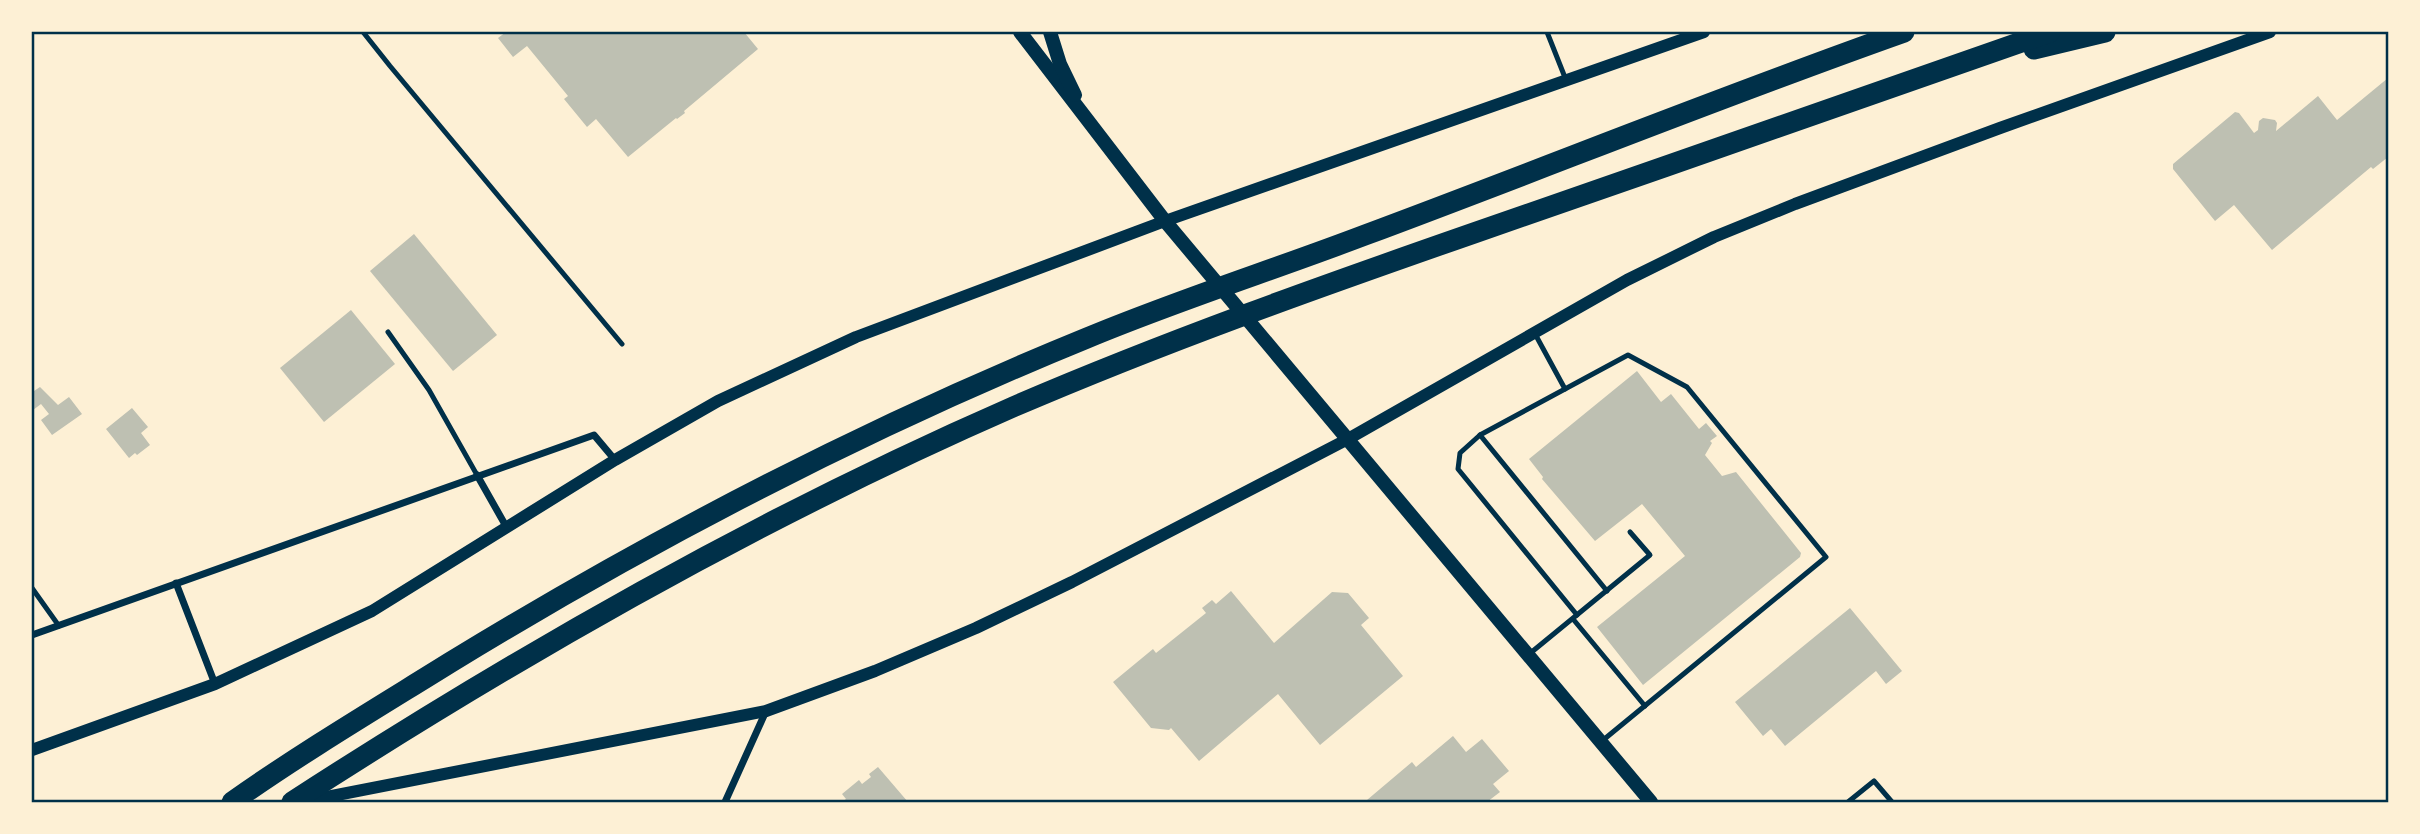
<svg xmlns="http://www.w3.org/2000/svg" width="2420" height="834" font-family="'Nunito Sans',sans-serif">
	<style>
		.building { fill: #bec0b2 }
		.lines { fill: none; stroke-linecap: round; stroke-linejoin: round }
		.service { stroke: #003049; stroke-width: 5 }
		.minor { stroke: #003049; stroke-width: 7 }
		.tertiary { stroke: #003049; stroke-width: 12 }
		.secondary { stroke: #003049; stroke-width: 14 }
		.motorway { stroke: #003049; stroke-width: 21 }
		.neatline { fill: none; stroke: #003049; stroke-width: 2.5 }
	</style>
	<rect width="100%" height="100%" fill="#fdf0d5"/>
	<g class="building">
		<path d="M 506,32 L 744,32 L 758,49 L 684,111 L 685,113 L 677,119 L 676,118 L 628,157 L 596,119 L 587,127 L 564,99 L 568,96 L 527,46 L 513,57 L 498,38 Z"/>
		<path d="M 2388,78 L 2388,157 L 2373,169 L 2371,167 L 2272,250 L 2234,205 L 2215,221 L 2173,169 L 2173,164 L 2235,112 L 2239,113 L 2254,133 L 2258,130 L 2259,121 L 2263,118 L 2275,120 L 2277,123 L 2276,131 L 2318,96 L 2337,120 Z"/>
		<path d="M 414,234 L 497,335 L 453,371 L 370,271 Z"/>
		<path d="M 351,310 L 395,364 L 324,422 L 280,368 Z"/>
		<path d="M 1637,371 L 1661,402 L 1671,394 L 1699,429 L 1706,423 L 1717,436 L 1710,441 L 1712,443 L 1705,455 L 1722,476 L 1736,472 L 1801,553 L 1800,557 L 1643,685 L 1597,627 L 1685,556 L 1642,504 L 1595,541 L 1542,479 L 1543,477 L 1529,459 Z"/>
		<path d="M 40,387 L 58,405 L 69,397 L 82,414 L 52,435 L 41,420 L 49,414 L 41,404 L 33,410 L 32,407 L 32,388 L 34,391 Z"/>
		<path d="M 132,408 L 148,427 L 141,433 L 150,445 L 137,455 L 135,453 L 129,458 L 106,429 Z"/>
		<path d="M 1231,591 L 1274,643 L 1332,592 L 1348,593 L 1369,618 L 1361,625 L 1403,676 L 1320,745 L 1278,694 L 1199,761 L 1171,728 L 1169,730 L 1151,728 L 1113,682 L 1153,649 L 1156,653 L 1206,613 L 1202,608 L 1212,600 L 1216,604 Z"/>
		<path d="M 1850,608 L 1902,671 L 1886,684 L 1876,671 L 1785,746 L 1771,729 L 1763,736 L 1735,702 Z"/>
		<path d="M 1453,736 L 1466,752 L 1482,739 L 1509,771 L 1493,784 L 1500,792 L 1487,802 L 1369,802 L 1367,800 L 1412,762 L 1416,767 Z"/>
		<path d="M 878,767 L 908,802 L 842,802 L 846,799 L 842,794 L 859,780 L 862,784 L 871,777 L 869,774 Z"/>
	</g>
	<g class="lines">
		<g class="service">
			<path d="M 363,32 L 390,66 L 622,344"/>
			<path d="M 1547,32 L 1566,80"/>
			<path d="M 388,332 L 429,390 L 477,475"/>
			<path d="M 1534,332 L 1565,389"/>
			<path d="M 1480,435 L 1460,453 L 1458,469 L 1577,615"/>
			<path d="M 32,588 L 59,626"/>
			<path d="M 1573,619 L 1645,706"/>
			<path d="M 1528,655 L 1650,555 L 1630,532"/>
			<path d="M 1602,741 L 1826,557 L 1687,387 L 1628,355 L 1480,435 L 1607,591"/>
			<path d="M 1848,802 L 1874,781 L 1892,802"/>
		</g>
		<g class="minor">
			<path d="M 477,475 L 507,528"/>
			<path d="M 176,583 L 215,684"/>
			<path d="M 32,635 L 594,435 L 615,460"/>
			<path d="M 725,802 L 766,711"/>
		</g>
		<g class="tertiary">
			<path d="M 32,750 L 215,684 L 372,611 L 615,460 L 718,401 L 856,337 L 1165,221 L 1704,32"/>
			<path d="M 301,802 L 766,711 L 875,671 L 976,628 L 1072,582 L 1348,439 L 1627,280 L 1714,237 L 1795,204 L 2000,128 L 2270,32"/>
		</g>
		<g class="secondary">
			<path d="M 1020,32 L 1165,221 L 1651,802"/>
			<path d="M 1050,32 L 1060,64 L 1075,95"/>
		</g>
		<g class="motorway">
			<path d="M 2034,49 L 2105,32"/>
			<path d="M 232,802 C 303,752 377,708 451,662 C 654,538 866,428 1087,338 C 1178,300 1273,270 1365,235 C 1545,168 1723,96 1904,32"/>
			<path d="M 292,802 C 522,653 761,517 1013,407 C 1164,342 1319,287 1474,233 C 1666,166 1858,100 2050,32"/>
		</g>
	</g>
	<rect width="2420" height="834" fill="none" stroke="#fdf0d5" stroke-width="66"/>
	<rect x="33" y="33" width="2354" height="768" class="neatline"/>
</svg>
